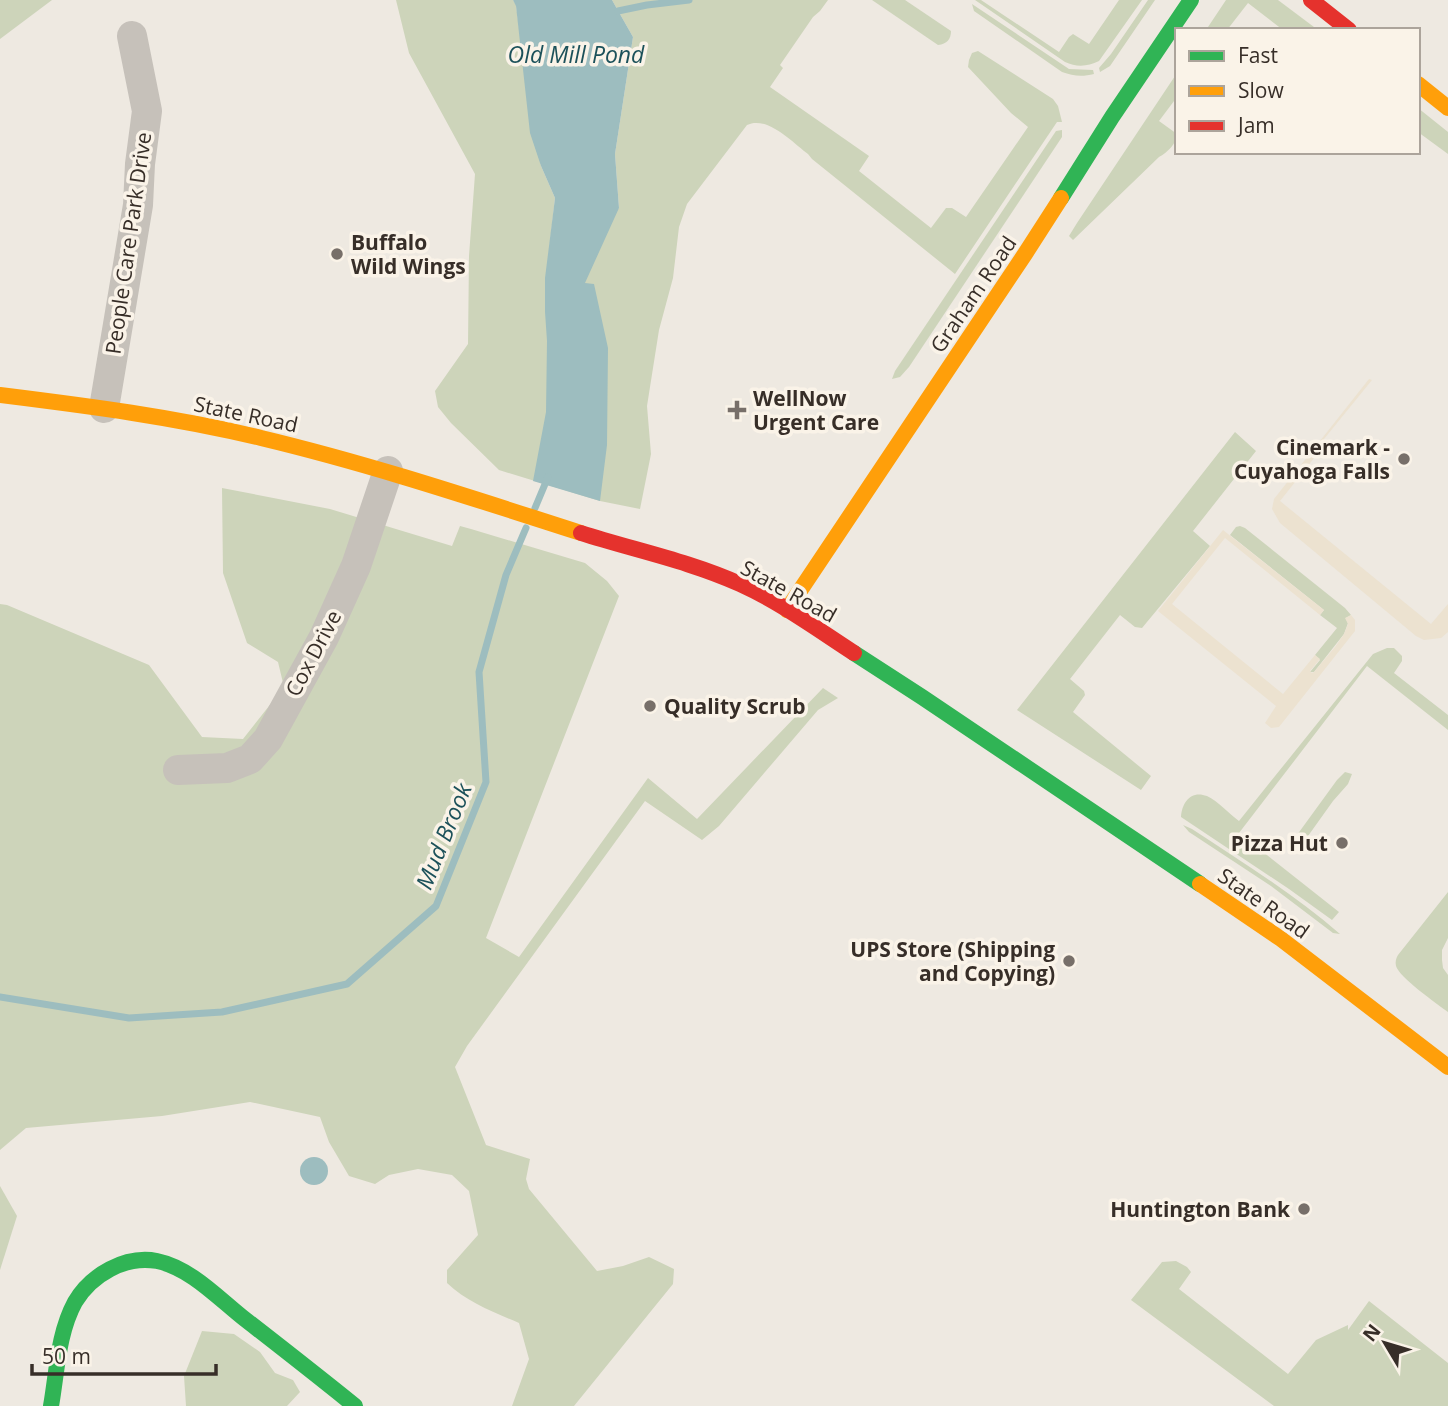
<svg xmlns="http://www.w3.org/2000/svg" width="1448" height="1406" font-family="'Open Sans',sans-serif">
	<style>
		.green { fill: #cdd4ba }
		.plaza { fill: #ece2d0 }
		.water { fill: #9dbdbf }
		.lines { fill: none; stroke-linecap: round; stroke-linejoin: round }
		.stream { stroke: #9dbdbf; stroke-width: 7 }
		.street { stroke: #c6c1ba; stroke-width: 30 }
		.fast { stroke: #30b455; stroke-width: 16 }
		.slow { stroke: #ff9f0a; stroke-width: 16 }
		.jam { stroke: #e5322d; stroke-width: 16 }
		.poi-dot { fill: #776f69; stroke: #faf3e8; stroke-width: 2.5 }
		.labels { text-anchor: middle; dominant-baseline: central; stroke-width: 7; stroke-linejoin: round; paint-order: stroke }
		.poi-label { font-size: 21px; font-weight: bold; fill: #372e28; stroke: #faf3e8; text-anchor: end }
		.street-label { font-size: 21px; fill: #372e28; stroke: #faf3e8 }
		.water-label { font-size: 23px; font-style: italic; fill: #1c515a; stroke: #faf3e8 }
	</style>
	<rect width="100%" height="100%" fill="#eee9e1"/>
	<g class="green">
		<path d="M 0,0 L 52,0 L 0,39 Z"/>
		<path d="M 396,0 L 513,0 L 516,5 L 524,66 L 541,166 L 555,198 L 546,278 L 619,208 L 615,154 L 633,37 L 612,0 L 828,0 L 820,11 L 813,17 L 780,65 L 783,68 L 770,87 L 869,156 L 859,171 L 931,228 L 946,208 L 952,208 L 966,217 L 1028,127 L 1011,113 L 968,67 L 969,60 L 972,53 L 978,51 L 1053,99 L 1058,106 L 1062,122 L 1057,122 L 955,274 L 812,159 L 808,154 C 793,143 767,115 747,125 L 687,204 L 679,227 L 673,278 L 659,330 L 647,406 L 651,454 L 640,509 L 600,501 L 499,470 L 451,423 L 438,407 L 435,391 L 468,344 L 469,256 L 475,174 L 409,53 Z"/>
		<path d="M 872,0 L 905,0 L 951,31 C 951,39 947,44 938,45 Z"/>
		<path d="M 975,0 L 981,0 L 1059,52 L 1069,37 L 1073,34 L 1089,44 L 1119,0 L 1142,0 L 1099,61 C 1087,67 1076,67 1065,62 Z"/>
		<path d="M 1148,0 L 1155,0 L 1110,66 L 1100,72 L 1099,68 L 1111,54 Z"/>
		<path d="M 1226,0 L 1278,0 L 1318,30 L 1283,30 L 1248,3 L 1227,30 L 1206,30 Z"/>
		<path d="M 972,4 L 1069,69 L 1093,70 L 1094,74 C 1082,77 1073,76 1062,72 L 974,11 Z"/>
		<path d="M 1177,73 L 1177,97 L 1159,121 L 1177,134 C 1177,143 1167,153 1159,157 L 1073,240 L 1069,236 L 1077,223 Z"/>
		<path d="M 1418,108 L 1448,132 L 1448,154 L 1418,132 Z"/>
		<path d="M 1062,130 L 1062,137 L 909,367 L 900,377 L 892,379 L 895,371 L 1056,131 Z"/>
		<path d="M 1235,432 L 1256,451 L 1193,531 L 1210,546 L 1142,628 L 1135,627 L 1120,615 L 1070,679 L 1084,691 L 1085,695 L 1073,712 L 1151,776 L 1141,790 L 1017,710 Z"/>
		<path d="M 222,488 L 330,509 L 452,546 L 460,526 L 471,529 L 585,563 L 607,581 L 619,596 L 486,938 L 519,957 L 648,778 L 697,819 L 823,688 L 838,698 L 818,710 L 719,826 L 702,840 L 645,801 L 467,1046 L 455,1067 L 486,1145 L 530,1159 L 526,1179 L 529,1189 L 597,1271 L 623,1266 L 649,1257 L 674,1269 L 673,1284 L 574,1406 L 512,1406 L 529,1359 L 519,1323 C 493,1312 467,1302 447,1283 L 447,1270 L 478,1235 L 469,1191 L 452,1175 L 418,1169 L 389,1175 L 375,1184 L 349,1176 L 329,1142 L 320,1117 L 250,1102 L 162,1116 L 26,1128 L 0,1150 L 0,604 L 7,605 L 149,665 L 202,737 L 243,739 L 284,687 L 278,662 L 247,643 L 223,573 Z"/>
		<path d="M 1240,526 L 1245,528 L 1345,608 L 1351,615 L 1346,618 L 1348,623 L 1344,634 L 1314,672 L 1310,672 L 1320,660 L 1315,655 L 1337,628 L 1320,615 L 1324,610 L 1230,535 L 1236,527 Z"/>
		<path d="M 1387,648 L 1394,648 L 1402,656 L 1402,661 L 1394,673 L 1448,715 L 1448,730 L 1367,666 L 1239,833 L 1339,912 L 1332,920 L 1289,889 L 1181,817 C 1182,802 1191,790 1207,796 C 1218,801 1229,814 1239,821 L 1373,654 Z"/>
		<path d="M 1345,772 L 1352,774 L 1348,784 L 1333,801 L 1308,836 L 1302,840 L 1297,835 L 1337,780 Z"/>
		<path d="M 1183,825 L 1192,829 C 1242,862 1294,894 1340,934 L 1333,933 L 1271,886 L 1189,832 Z"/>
		<path d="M 1448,892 L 1448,938 L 1442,950 L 1442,960 L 1443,968 L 1448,975 L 1448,1012 C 1437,1004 1399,977 1396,966 C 1395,962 1396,958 1398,955 Z"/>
		<path d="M 0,1186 L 17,1216 L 0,1270 Z"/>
		<path d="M 1176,1261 L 1187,1267 L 1191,1272 L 1179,1289 L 1288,1374 L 1316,1340 L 1348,1325 L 1348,1330 L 1369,1301 L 1448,1363 L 1448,1406 L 1274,1406 L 1131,1300 L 1162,1262 Z"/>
		<path d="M 202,1331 L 234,1334 L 260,1352 L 275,1373 L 293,1380 L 300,1392 L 287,1406 L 186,1406 L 184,1376 Z"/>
	</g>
	<g class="plaza">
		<path d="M 1369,379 L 1372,380 L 1324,439 L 1326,443 L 1280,501 L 1431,624 L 1448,604 L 1448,632 L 1441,638 L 1424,640 L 1416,636 L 1280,523 L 1272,509 L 1274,499 Z"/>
		<path d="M 1223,530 L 1324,610 L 1320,615 L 1225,538 L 1172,604 L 1283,694 L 1315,655 L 1320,659 L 1310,671 L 1312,673 L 1314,672 L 1335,647 L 1344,634 L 1348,624 L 1345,618 L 1351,615 L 1355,620 L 1355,631 L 1279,727 L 1271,728 L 1265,723 L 1276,706 L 1158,611 Z"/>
	</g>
	<g class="water">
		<path d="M 513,0 L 612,0 L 633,37 L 615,154 L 619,208 L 585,283 L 594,284 L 608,348 L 607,445 L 600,501 L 533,481 L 546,412 L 547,341 L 545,312 L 545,278 L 555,198 L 541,166 L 530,133 L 516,6 Z"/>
		<circle cx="314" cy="1171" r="14"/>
	</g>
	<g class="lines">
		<g class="stream">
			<path d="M 618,11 L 647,5 L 689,0"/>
			<path d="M 535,508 L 548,477"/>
			<path d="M 0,997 L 129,1018 L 222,1012 L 347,984 L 436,906 L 486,782 L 479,672 L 506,575 L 526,528"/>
		</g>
		<g class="street">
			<path d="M 104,408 L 138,205 L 140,164 L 147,111 L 132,36"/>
			<path d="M 178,770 L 227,768 L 250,759 L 268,739 L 324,637 L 356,566 L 388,471"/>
		</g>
		<g class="fast">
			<path d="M 1061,198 L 1112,117 L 1191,0"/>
			<path d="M 854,653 L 922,697 L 1200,884"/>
			<path d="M 51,1406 C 57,1372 58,1333 75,1302 C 91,1275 125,1255 157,1261 C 191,1268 219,1299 246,1320 C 282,1348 319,1377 355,1406"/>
		</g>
		<g class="slow">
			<path d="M 1418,84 L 1448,108"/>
			<path d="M 0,395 C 88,406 175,417 261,438 C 370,464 475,499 581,533"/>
			<path d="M 787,610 L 1025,254 L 1061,198"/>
			<path d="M 1200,884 L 1281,939 L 1448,1067"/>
		</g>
		<g class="jam">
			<path d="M 1311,0 L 1349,30"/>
			<path d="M 581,533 C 634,550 689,561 740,584 C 780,602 817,629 854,653"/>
		</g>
	</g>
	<g class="poi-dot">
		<circle cx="337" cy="254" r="7"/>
		<path d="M733.5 399.5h7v7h7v7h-7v7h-7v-7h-7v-7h7z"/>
		<circle cx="1404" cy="459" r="7"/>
		<circle cx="650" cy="706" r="7"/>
		<circle cx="1342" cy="843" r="7"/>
		<circle cx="1069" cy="961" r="7"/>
		<circle cx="1304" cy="1209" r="7"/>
	</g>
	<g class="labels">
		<g class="poi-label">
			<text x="351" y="242" text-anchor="start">Buffalo<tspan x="351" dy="24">Wild Wings</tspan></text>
			<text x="753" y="398" text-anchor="start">WellNow<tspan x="753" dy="24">Urgent Care</tspan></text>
			<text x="1390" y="447">Cinemark -<tspan x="1390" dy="24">Cuyahoga Falls</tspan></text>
			<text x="664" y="706" text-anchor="start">Quality Scrub</text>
			<text x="1328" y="843">Pizza Hut</text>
			<text x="1055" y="949">UPS Store (Shipping<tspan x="1055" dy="24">and Copying)</tspan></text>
			<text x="1290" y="1209">Huntington Bank</text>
		</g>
		<g class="street-label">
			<text transform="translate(128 243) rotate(-82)">People Care Park Drive</text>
			<text transform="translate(973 294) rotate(-56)">Graham Road</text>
			<text transform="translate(246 414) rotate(12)">State Road</text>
			<text transform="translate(789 591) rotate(29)">State Road</text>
			<text transform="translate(313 653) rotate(-62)">Cox Drive</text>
			<text transform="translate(1264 903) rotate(35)">State Road</text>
		</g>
		<g class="water-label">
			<text x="576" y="54">Old Mill Pond</text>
			<text transform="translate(443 836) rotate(-68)">Mud Brook</text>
		</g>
	</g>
	<rect x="1175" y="28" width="245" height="126" fill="#faf3e8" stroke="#aca49b" stroke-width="2"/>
	<rect x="1189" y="51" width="35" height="10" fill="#30b455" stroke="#aca49b" stroke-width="2"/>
	<text x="1238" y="63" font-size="21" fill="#372e28">Fast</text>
	<rect x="1189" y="86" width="35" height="10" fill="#ff9f0a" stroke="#aca49b" stroke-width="2"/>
	<text x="1238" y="98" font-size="21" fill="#372e28">Slow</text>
	<rect x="1189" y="121" width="35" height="10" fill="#e5322d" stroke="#aca49b" stroke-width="2"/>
	<text x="1238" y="133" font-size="21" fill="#372e28">Jam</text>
	<g transform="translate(1385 1343) rotate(308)" stroke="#faf3e8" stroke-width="5" paint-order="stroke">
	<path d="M0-5L12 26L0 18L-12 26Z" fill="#372e28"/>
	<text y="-10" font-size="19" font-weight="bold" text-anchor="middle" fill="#372e28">N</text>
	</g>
	<path d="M32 1364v10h184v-10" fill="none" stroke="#372e28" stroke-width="3.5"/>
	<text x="42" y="1364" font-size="21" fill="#372e28" stroke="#faf3e8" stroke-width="5" paint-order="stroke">50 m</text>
</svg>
